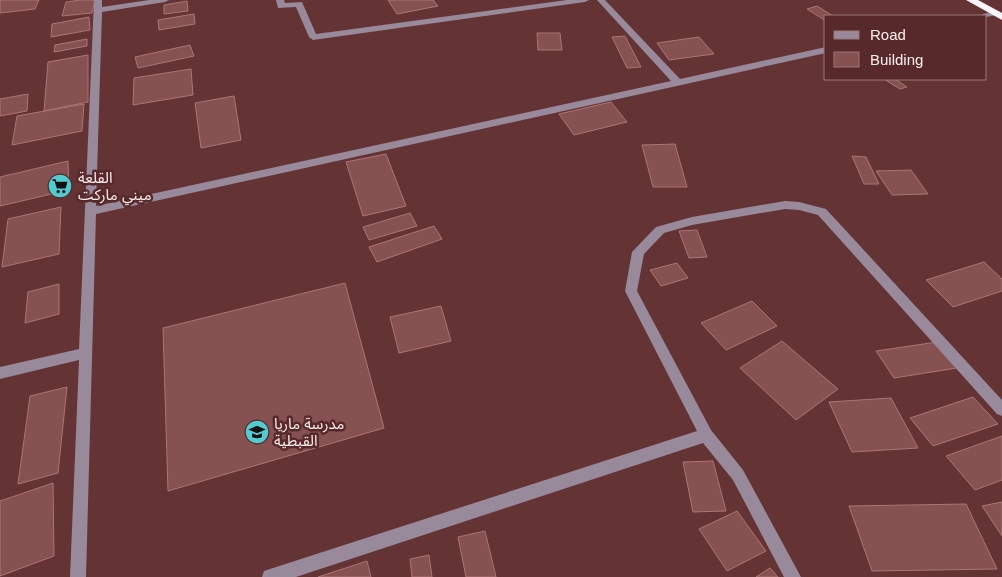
<svg xmlns="http://www.w3.org/2000/svg" width="1002" height="577" font-family="Arial,'Noto Sans Arabic',sans-serif">
	<style>
		.building { fill: #865151; stroke: #ad7575 }
		.lines { fill: none; stroke-linecap: round; stroke-linejoin: round }
		.minor { fill: #98899b; fill-rule: evenodd }
		.highway { fill: #fbf3fc; fill-rule: evenodd }
		.labels { text-anchor: middle; dominant-baseline: central; stroke-width: 5; stroke-linejoin: round; paint-order: stroke }
		.poi-label { font-size: 15px; fill: #fcefef; stroke: #58292a; text-anchor: start }
	</style>
	<rect width="100%" height="100%" fill="#643334"/>
	<g class="building">
		<path d="M 0,0 L 39,0 L 35,9 L 0,13 Z"/>
		<path d="M 80,0 L 95,0 L 92,13 L 62,16 L 66,2 Z"/>
		<path d="M 388,0 L 433,0 L 438,6 L 397,14 Z"/>
		<path d="M 187,1 L 188,11 L 164,14 L 164,5 Z"/>
		<path d="M 817,6 L 833,16 L 826,16 L 826,21 L 807,9 Z"/>
		<path d="M 194,14 L 195,24 L 159,30 L 158,20 Z"/>
		<path d="M 89,17 L 90,30 L 51,37 L 52,24 Z"/>
		<path d="M 537,33 L 560,33 L 562,50 L 538,50 Z"/>
		<path d="M 625,36 L 641,67 L 627,68 L 612,37 Z"/>
		<path d="M 699,37 L 714,54 L 669,60 L 657,43 Z"/>
		<path d="M 87,39 L 87,46 L 54,52 L 55,45 Z"/>
		<path d="M 190,45 L 194,56 L 138,68 L 135,57 Z"/>
		<path d="M 88,55 L 88,102 L 44,111 L 48,62 Z"/>
		<path d="M 191,69 L 193,95 L 133,105 L 134,78 Z"/>
		<path d="M 884,79 L 895,79 L 907,87 L 900,89 Z"/>
		<path d="M 28,94 L 27,111 L 0,116 L 0,99 Z"/>
		<path d="M 234,96 L 241,140 L 201,148 L 195,103 Z"/>
		<path d="M 611,102 L 627,122 L 574,135 L 559,114 Z"/>
		<path d="M 84,104 L 82,131 L 12,145 L 17,116 Z"/>
		<path d="M 675,144 L 687,187 L 653,187 L 642,145 Z"/>
		<path d="M 386,154 L 406,206 L 363,216 L 346,162 Z"/>
		<path d="M 852,156 L 866,157 L 879,184 L 864,184 Z"/>
		<path d="M 68,161 L 69,190 L 0,206 L 0,177 Z"/>
		<path d="M 911,170 L 928,194 L 892,195 L 876,171 Z"/>
		<path d="M 61,207 L 59,254 L 2,267 L 8,219 Z"/>
		<path d="M 410,213 L 417,226 L 369,240 L 363,227 Z"/>
		<path d="M 434,226 L 442,239 L 377,262 L 369,247 Z"/>
		<path d="M 697,230 L 707,257 L 689,258 L 679,231 Z"/>
		<path d="M 984,262 L 1002,279 L 1002,291 L 953,307 L 926,280 Z"/>
		<path d="M 677,263 L 688,278 L 661,286 L 650,270 Z"/>
		<path d="M 345,283 L 384,428 L 168,491 L 163,328 Z"/>
		<path d="M 59,284 L 59,314 L 25,323 L 28,292 Z"/>
		<path d="M 752,301 L 777,326 L 726,350 L 701,323 Z"/>
		<path d="M 441,306 L 451,341 L 399,353 L 390,317 Z"/>
		<path d="M 782,341 L 838,389 L 796,420 L 740,368 Z"/>
		<path d="M 937,342 L 957,368 L 894,378 L 876,351 Z"/>
		<path d="M 67,387 L 58,473 L 18,484 L 30,396 Z"/>
		<path d="M 973,397 L 998,424 L 933,446 L 910,418 Z"/>
		<path d="M 891,398 L 918,448 L 852,452 L 829,402 Z"/>
		<path d="M 1002,436 L 1002,480 L 975,490 L 946,456 Z"/>
		<path d="M 713,461 L 726,511 L 693,512 L 683,462 Z"/>
		<path d="M 53,483 L 54,556 L 0,576 L 0,501 Z"/>
		<path d="M 1002,502 L 1002,536 L 982,506 Z"/>
		<path d="M 966,504 L 997,569 L 872,571 L 849,506 Z"/>
		<path d="M 737,511 L 766,551 L 727,571 L 699,529 Z"/>
		<path d="M 485,531 L 496,577 L 466,577 L 458,537 Z"/>
		<path d="M 429,555 L 432,577 L 412,577 L 410,559 Z"/>
		<path d="M 367,561 L 371,577 L 318,577 Z"/>
		<path d="M 770,568 L 778,577 L 756,577 Z"/>
	</g>
	<g class="lines">
		<g class="minor">
			<path d="M 94,0 L 102,0 L 102,7 L 149,0 L 169,0 L 165,2 L 102,12 L 96,206 L 671,81 L 597,0 L 605,0 L 680,79 L 826,47 L 826,53 L 96,214 L 86,577 L 70,577 L 79,360 L 0,379 L 0,367 L 79,349 Z"/>
			<path d="M 276,0 L 284,0 L 285,3 L 302,2 L 316,34 L 567,0 L 589,0 L 585,2 L 313,40 L 309,37 L 296,7 L 278,8 Z"/>
			<path d="M 994,11 L 997,11 L 997,15 L 986,17 L 977,16 Z"/>
			<path d="M 785,201 L 799,202 L 826,209 L 1002,400 L 1002,416 L 997,414 L 818,215 L 799,210 L 785,209 L 692,225 L 664,233 L 644,254 L 637,291 L 711,430 L 743,470 L 801,577 L 784,577 L 733,480 L 703,443 L 296,577 L 262,577 L 264,571 L 270,569 L 697,431 L 625,291 L 632,252 L 656,227 L 692,217 Z"/>
		</g>
		<path class="highway" d="M 966,0 L 978,0 L 1002,13 L 1002,20 Z"/>
	</g>
	<defs>
		<g id="supermarket-disc" transform="scale(1.25)"><circle r="9.5" fill="#51ccd2" stroke="#58292a"/><path d="M-6-5.5h2.5l.6 2H6L4.5 2H-2.5L-4.4-4H-6ZM-1.5 3.2a1.3 1.3 0 1 0 .1 0ZM3 3.2a1.3 1.3 0 1 0 .1 0Z" fill="#111"/></g>
		<g id="school-disc" transform="scale(1.25)"><circle r="9.5" fill="#51ccd2" stroke="#58292a"/><path d="M0-5L7-2L0 1L-7-2ZM-4 1L0 2.5L4 1V4Q0 6-4 4Z" fill="#111"/></g>
	</defs>
	<g fill-rule="evenodd">
		<use href="#supermarket-disc" x="60" y="186"/>
		<use href="#school-disc" x="257" y="432"/>
	</g>
	<g class="labels">
		<g class="poi-label">
			<text x="78" y="177">القلعة<tspan x="78" dy="17">ميني ماركت</tspan></text>
			<text x="274" y="423">مدرسة ماريا<tspan x="274" dy="17">القبطية</tspan></text>
		</g>
	</g>
	<rect x="824" y="15" width="162" height="65" fill="#58292a" stroke="#9a7879"/>
	<rect x="834" y="31" width="25" height="8" fill="#98899b" stroke="#9a7879"/>
	<text x="870" y="40" font-size="15" fill="#fcefef">Road</text>
	<rect x="834" y="52" width="25" height="15" fill="#865151" stroke="#9a7879"/>
	<text x="870" y="65" font-size="15" fill="#fcefef">Building</text>
</svg>
